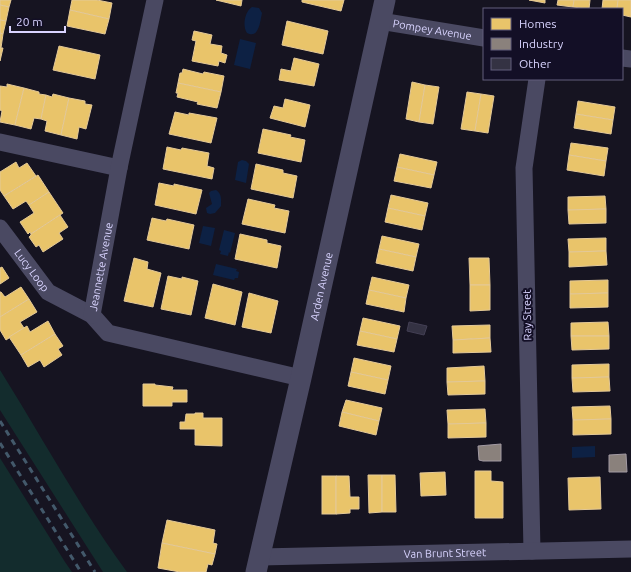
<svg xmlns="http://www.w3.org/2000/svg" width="631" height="572" font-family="Ubuntu,sans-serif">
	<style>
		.green { fill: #132c2d }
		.water { fill: #0d2144 }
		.homes { fill: #e9c46a; stroke: #e4c997 }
		.industry { fill: #8a817c; stroke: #a29aa3 }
		.building { fill: #343243; stroke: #433f54 }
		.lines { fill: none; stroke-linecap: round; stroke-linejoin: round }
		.minor { stroke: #4a4962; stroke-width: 17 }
		.tertiary { stroke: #4a4962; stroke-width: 21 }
		.rail { stroke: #43596b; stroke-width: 3; stroke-dasharray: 6 5; stroke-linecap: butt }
		.labels { text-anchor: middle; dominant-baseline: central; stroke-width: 4; stroke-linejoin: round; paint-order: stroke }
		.street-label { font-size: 11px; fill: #d9d4ff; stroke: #130f26 }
	</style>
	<rect width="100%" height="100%" fill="#161421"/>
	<g class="green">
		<path d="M 0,370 C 42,437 80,508 127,572 L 103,572 L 0,410 Z"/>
		<path d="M 0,458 L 65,562 L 72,572 L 0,572 Z"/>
	</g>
	<g class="water">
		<path d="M 252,7 L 259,8 L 262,13 C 260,22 259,39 247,33 C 242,26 245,11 252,7 Z"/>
		<path d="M 240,39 L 256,43 L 250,69 L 234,65 Z"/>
		<path d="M 242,160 L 246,161 L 249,164 L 246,183 L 235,180 L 238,162 Z"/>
		<path d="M 216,190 C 222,194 221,199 221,206 L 215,213 L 210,214 L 207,213 L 206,208 L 212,204 L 209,193 L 211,191 Z"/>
		<path d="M 203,226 L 215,228 L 211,246 L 199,243 Z"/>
		<path d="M 224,230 L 235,233 L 230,253 L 229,252 L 228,256 L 220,254 L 221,251 L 219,250 Z"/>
		<path d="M 216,264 L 237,269 L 236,271 L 239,272 L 238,278 L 235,278 L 234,280 L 213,275 Z"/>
		<path d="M 595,446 L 595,457 L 572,458 L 572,447 Z"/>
	</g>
	<g class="homes">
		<path d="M 0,0 L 11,0 L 9,7 L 0,5 Z"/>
		<path d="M 72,0 L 97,0 L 112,3 L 109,19 L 70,10 Z"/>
		<path d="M 216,0 L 242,0 L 241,6 Z"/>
		<path d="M 302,0 L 344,0 L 341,11 L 302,2 Z"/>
		<path d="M 529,0 L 545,0 L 545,3 Z"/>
		<path d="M 558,0 L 574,0 L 573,7 L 557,5 Z"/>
		<path d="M 574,0 L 590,0 L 589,9 L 573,7 Z"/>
		<path d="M 603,0 L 618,0 L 617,9 L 602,9 Z"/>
		<path d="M 618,0 L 631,0 L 631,17 L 622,15 L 622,9 L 617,9 Z"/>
		<path d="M 0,5 L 9,7 L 6,21 L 0,20 Z"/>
		<path d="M 70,10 L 109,19 L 105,34 L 67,26 Z"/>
		<path d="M 0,20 L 6,21 L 3,34 L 0,33 Z"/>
		<path d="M 287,21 L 328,31 L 323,54 L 282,45 Z"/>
		<path d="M 194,31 L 212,35 L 210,44 L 222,46 L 221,53 L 227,55 L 225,63 L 219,61 L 218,66 L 192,61 L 196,41 L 192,40 Z"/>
		<path d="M 0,33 L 3,34 L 1,48 L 0,48 Z"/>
		<path d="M 59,46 L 100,55 L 95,79 L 53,70 Z"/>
		<path d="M 0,48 L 3,48 L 0,61 Z"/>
		<path d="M 294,58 L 319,64 L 314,86 L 279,80 L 281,69 L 291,71 Z"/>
		<path d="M 183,69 L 203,74 L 204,72 L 224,76 L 221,92 L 178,83 L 180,73 L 182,73 Z"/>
		<path d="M 412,82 L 425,85 L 419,122 L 406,119 Z"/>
		<path d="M 178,83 L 221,92 L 217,108 L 197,104 L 198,102 L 177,97 L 178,93 L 176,93 Z"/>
		<path d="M 7,84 L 24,88 L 15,125 L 0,122 L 2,111 L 0,110 L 0,86 L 7,87 Z"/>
		<path d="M 425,85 L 439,87 L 433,124 L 419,122 Z"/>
		<path d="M 24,88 L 39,92 L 39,94 L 46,95 L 41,119 L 34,118 L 31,129 L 15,125 Z"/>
		<path d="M 467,92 L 481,94 L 475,131 L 461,129 Z"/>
		<path d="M 53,94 L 69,98 L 61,135 L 45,131 L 47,121 L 41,119 L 46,95 L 52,97 Z"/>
		<path d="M 481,94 L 494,96 L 488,133 L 475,131 Z"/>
		<path d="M 69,98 L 85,101 L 85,104 L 92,105 L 86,129 L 79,127 L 77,139 L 61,135 Z"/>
		<path d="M 285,99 L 310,105 L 305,127 L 270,118 L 274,106 L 283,108 Z"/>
		<path d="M 578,101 L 615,107 L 613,120 L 576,114 Z"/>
		<path d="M 175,112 L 189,115 L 189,113 L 217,118 L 211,143 L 169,134 Z"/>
		<path d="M 576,114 L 613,120 L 611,134 L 574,128 Z"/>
		<path d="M 263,129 L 291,135 L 290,137 L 305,140 L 301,162 L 258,153 Z"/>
		<path d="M 571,143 L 608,148 L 606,161 L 569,155 Z"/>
		<path d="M 167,147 L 181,150 L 182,148 L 209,153 L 207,166 L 214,168 L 212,179 L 163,169 Z"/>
		<path d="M 400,154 L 437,162 L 434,175 L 397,167 Z"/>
		<path d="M 569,155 L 606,161 L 604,176 L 567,170 Z"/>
		<path d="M 16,162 L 19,168 L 27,163 L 36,176 L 4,196 L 0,190 L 0,172 Z"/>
		<path d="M 256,164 L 283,170 L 283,173 L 297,176 L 293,198 L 251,189 Z"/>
		<path d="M 397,167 L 434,175 L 431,188 L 394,181 Z"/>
		<path d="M 38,175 L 49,192 L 29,205 L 26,201 L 13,209 L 4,196 Z"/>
		<path d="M 159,183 L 174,186 L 174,184 L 202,190 L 196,214 L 155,205 Z"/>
		<path d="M 49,192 L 63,213 L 31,234 L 30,232 L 28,234 L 20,222 L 34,213 L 29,205 Z"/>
		<path d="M 391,195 L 428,203 L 425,216 L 388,208 Z"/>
		<path d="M 605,196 L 606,209 L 568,210 L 568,197 Z"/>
		<path d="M 248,199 L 275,205 L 274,208 L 289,211 L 285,233 L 242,224 Z"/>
		<path d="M 388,208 L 425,216 L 422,230 L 385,222 Z"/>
		<path d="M 606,209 L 606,223 L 569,224 L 568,210 Z"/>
		<path d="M 60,215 L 68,227 L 59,233 L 63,239 L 43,252 L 39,245 L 36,247 L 29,237 L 31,235 L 31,234 Z"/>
		<path d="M 152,218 L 166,221 L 167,219 L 194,225 L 189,249 L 147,240 Z"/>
		<path d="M 240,234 L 267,240 L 267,243 L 281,246 L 277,268 L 235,259 Z"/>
		<path d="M 382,236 L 419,244 L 416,257 L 379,249 Z"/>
		<path d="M 606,238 L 606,251 L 569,252 L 568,239 Z"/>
		<path d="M 379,249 L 416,257 L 413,271 L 376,263 Z"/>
		<path d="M 606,251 L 607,265 L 569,267 L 569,252 Z"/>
		<path d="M 134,258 L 148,262 L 147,269 L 161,273 L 153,307 L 124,301 Z"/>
		<path d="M 469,258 L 489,258 L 490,285 L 470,285 Z"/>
		<path d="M 2,267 L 9,278 L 0,284 L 0,268 Z"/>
		<path d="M 168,276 L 182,279 L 182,277 L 198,281 L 191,315 L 161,309 Z"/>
		<path d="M 372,277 L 409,285 L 406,298 L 369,290 Z"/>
		<path d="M 608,280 L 608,293 L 570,294 L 570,281 Z"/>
		<path d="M 213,284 L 242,292 L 235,325 L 205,318 Z"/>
		<path d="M 470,285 L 490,285 L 490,310 L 470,311 Z"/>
		<path d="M 21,287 L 29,299 L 0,317 L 0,292 L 1,292 L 5,297 Z"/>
		<path d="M 369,290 L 406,298 L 404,312 L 366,304 Z"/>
		<path d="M 249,293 L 278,301 L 271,333 L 242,327 Z"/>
		<path d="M 608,293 L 608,307 L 570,308 L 570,294 Z"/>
		<path d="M 29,299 L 37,312 L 20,322 L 24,328 L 6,340 L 0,330 L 0,317 Z"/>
		<path d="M 363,318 L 400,326 L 397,339 L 360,331 Z"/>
		<path d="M 48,321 L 55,334 L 21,355 L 9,337 L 27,326 L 30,332 Z"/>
		<path d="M 608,322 L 609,336 L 571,336 L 571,323 Z"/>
		<path d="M 490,325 L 490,338 L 453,340 L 452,326 Z"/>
		<path d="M 360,331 L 397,339 L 394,352 L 357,345 Z"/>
		<path d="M 55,334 L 63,346 L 58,349 L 62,355 L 44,367 L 40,360 L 28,367 L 21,355 Z"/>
		<path d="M 571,336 L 609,336 L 609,349 L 572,350 Z"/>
		<path d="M 490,338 L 491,352 L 453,353 L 453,340 Z"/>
		<path d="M 354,358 L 391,366 L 388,380 L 351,372 Z"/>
		<path d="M 609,364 L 609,377 L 572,378 L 572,365 Z"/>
		<path d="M 484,366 L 485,381 L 447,382 L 447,368 Z"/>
		<path d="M 351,372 L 388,380 L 385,394 L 348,386 Z"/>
		<path d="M 609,377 L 610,391 L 573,392 L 572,378 Z"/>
		<path d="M 485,381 L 485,394 L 448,395 L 447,382 Z"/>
		<path d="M 143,384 L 155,384 L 155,385 L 173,387 L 172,390 L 187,390 L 187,402 L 172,402 L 172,406 L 143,406 Z"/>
		<path d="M 346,400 L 382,408 L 379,421 L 342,412 Z"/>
		<path d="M 610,406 L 611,419 L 573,420 L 572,407 Z"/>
		<path d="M 485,409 L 486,423 L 448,424 L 447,410 Z"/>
		<path d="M 342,412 L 379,421 L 376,435 L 339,426 Z"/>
		<path d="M 195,413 L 203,413 L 203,418 L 222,418 L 222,446 L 195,445 L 195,429 L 180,429 L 180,422 L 185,422 L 186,414 L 195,414 Z"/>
		<path d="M 611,419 L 611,434 L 573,435 L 573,420 Z"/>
		<path d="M 486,423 L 486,437 L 448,438 L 448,424 Z"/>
		<path d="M 475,471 L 491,471 L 491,481 L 503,482 L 503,518 L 475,518 Z"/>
		<path d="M 445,472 L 446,495 L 421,496 L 420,473 Z"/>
		<path d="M 368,475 L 382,475 L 382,512 L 369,513 Z"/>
		<path d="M 382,475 L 395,475 L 396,512 L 382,512 Z"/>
		<rect x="322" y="476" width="14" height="38"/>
		<path d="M 336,476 L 349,476 L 350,497 L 359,497 L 359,509 L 350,509 L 350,513 L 336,514 Z"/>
		<path d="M 600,477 L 601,509 L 569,510 L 568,478 Z"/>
		<path d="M 167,520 L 215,530 L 213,543 L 217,544 L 215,554 L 162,543 Z"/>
		<path d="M 162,543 L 215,554 L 212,565 L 208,564 L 206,572 L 180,572 L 158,568 Z"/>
	</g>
	<g class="industry">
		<path d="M 501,444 L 501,461 L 483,461 L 479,460 L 478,446 Z"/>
		<path d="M 626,454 L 627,472 L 609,472 L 609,455 Z"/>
	</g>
	<path class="building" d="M 409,322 L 427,326 L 424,335 L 407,331 Z"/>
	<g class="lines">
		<g class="minor">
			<path id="s1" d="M 380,21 L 484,38"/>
			<path d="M 622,58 L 631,59"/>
			<path d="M 0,142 L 119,168"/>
			<path id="s2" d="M 0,228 L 48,292 L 92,315 L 108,333 L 301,378"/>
			<path id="s3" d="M 92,315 L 119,168 L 155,0"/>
			<path d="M 532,551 L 524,168 L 537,79"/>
			<path id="s4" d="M 260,557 L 631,549"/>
		</g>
		<path class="tertiary" id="s5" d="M 256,572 L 301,378 L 385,0"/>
		<g class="rail">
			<path d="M 0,421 L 95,572"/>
			<path d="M 0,443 L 81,572"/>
		</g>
	</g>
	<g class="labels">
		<g class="street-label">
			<text stroke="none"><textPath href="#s1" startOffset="53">Pompey Avenue</textPath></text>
			<text stroke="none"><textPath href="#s3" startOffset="49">Jeannette Avenue</textPath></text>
			<text stroke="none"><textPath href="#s2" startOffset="53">Lucy Loop</textPath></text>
			<text stroke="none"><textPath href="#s5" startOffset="293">Arden Avenue</textPath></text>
			<text transform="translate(527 315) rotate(-91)">Ray Street</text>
			<text stroke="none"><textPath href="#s4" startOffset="185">Van Brunt Street</textPath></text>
		</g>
	</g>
	<rect x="483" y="8" width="140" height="72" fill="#130f26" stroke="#625e7d"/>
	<rect x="491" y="18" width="20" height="12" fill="#e9c46a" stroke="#625e7d"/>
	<text x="519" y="28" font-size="12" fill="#d9d4ff">Homes</text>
	<rect x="491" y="38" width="20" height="12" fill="#8a817c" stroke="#625e7d"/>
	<text x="519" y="48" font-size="12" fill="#d9d4ff">Industry</text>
	<rect x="491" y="58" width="20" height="12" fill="#343243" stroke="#625e7d"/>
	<text x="519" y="68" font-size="12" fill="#d9d4ff">Other</text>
	<path d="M10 26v6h55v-6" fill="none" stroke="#d9d4ff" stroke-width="2"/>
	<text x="16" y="26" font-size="12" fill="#d9d4ff" stroke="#130f26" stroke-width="3" paint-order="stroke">20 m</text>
</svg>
